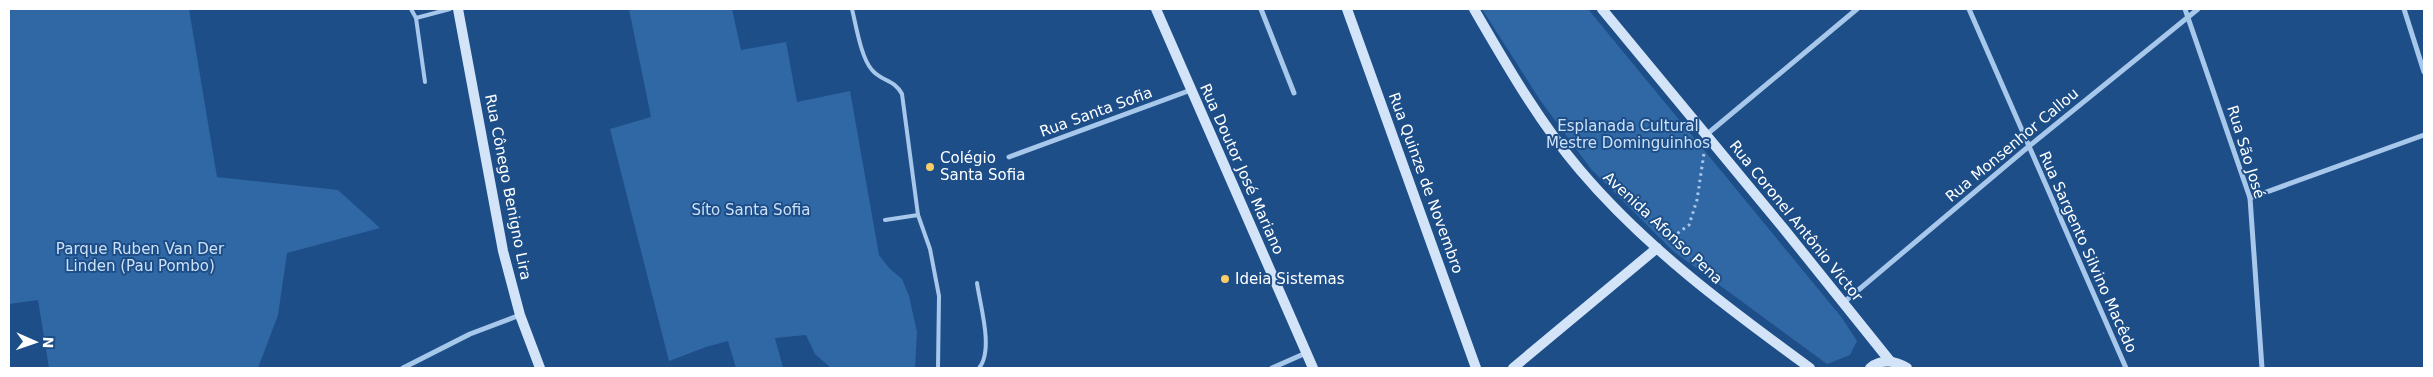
<svg xmlns="http://www.w3.org/2000/svg" width="2433" height="377" font-family="'DejaVu Sans',sans-serif">
	<style>
		.green { fill: #3068a6 }
		.lines { fill: none; stroke-linecap: round; stroke-linejoin: round }
		.path { stroke: #a7c7eb; stroke-width: 3; stroke-dasharray: 2.5 4; stroke-linecap: butt }
		.lane { stroke: #a7c7eb; stroke-width: 4 }
		.street { stroke: #a7c7eb; stroke-width: 5 }
		.secondary { stroke: #d3e4f8; stroke-width: 10 }
		.poi-dot { fill: #fbcd65; stroke: #1d4e88; stroke-width: 2 }
		.labels { text-anchor: middle; dominant-baseline: central; stroke-width: 4; stroke-linejoin: round; paint-order: stroke }
		.street-label { font-size: 15px; fill: #fff; stroke: #1d4e88 }
		.park-label { font-size: 15px; fill: #cce1f8; stroke: #1d4e88 }
		.poi-label { font-size: 15px; fill: #fff; stroke: #1d4e88; text-anchor: start }
	</style>
	<rect width="100%" height="100%" fill="#1d4e88"/>
	<g class="green">
		<path d="M 9,9 L 189,9 L 217,177 L 338,190 L 380,228 L 287,253 L 278,315 L 258,368 L 49,368 L 38,300 L 9,304 Z"/>
		<path d="M 629,9 L 732,9 L 741,50 L 786,42 L 797,102 L 850,91 L 879,255 L 889,268 L 902,279 L 909,296 L 917,332 L 915,368 L 831,368 L 815,354 L 806,335 L 775,338 L 783,368 L 736,368 L 728,341 L 706,347 L 669,361 L 610,129 L 651,117 Z"/>
		<path d="M 1482,9 L 1588,9 L 1842,318 L 1857,341 L 1850,355 L 1827,364 L 1673,251 L 1591,169 L 1540,100 Z"/>
	</g>
	<g class="lines">
		<path class="path" d="M 1667,241 L 1689,225 L 1697,200 L 1704,153"/>
		<g class="lane">
			<path d="M 411,9 L 416,18 L 425,82"/>
			<path d="M 852,9 C 856,25 861,58 872,70 C 881,81 895,80 902,94 L 918,215"/>
			<path d="M 416,18 L 450,9"/>
			<path d="M 885,220 L 918,215 L 930,249 L 939,296 L 938,368"/>
			<path d="M 977,283 C 980,305 994,350 979,368"/>
		</g>
		<g class="street">
			<path d="M 1261,9 L 1294,93"/>
			<path d="M 1969,9 L 2126,368"/>
			<path d="M 2185,9 L 2250,198 L 2262,368"/>
			<path d="M 2404,9 L 2424,72"/>
			<path d="M 1706,135 L 1857,9"/>
			<path d="M 1009,157 L 1191,90"/>
			<path d="M 2250,198 L 2424,135"/>
			<path d="M 1843,303 L 2028,147 L 2198,9"/>
			<path d="M 403,368 L 470,334 L 520,315"/>
			<path d="M 1272,368 L 1306,353"/>
		</g>
		<g class="secondary">
			<path d="M 458,9 L 503,251 L 520,315 L 540,368"/>
			<path d="M 1156,9 L 1313,368"/>
			<path d="M 1347,9 L 1476,368"/>
			<path d="M 1474,9 C 1506,64 1539,122 1580,170 C 1646,248 1729,309 1810,368"/>
			<path d="M 1602,9 L 1784,229 L 1890,361"/>
			<path d="M 1513,368 L 1657,248"/>
			<path d="M 1870,368 C 1881,359 1895,360 1907,368"/>
		</g>
	</g>
	<g class="poi-dot">
		<circle cx="930" cy="167" r="5"/>
		<circle cx="1225" cy="279" r="5"/>
	</g>
	<g class="labels">
		<g class="street-label">
			<text transform="translate(1096 112) rotate(-20)">Rua Santa Sofia</text>
			<text transform="translate(2012 145) rotate(-40)">Rua Monsenhor Callou</text>
			<text transform="translate(2246 152) rotate(73)">Rua São José</text>
			<text transform="translate(1242 169) rotate(66)">Rua Doutor José Mariano</text>
			<text transform="translate(1426 183) rotate(70)">Rua Quinze de Novembro</text>
			<text transform="translate(508 187) rotate(79)">Rua Cônego Benigno Lira</text>
			<text transform="translate(1796 221) rotate(51)">Rua Coronel Antônio Victor</text>
			<text transform="translate(1663 228) rotate(43)">Avenida Afonso Pena</text>
			<text transform="translate(2088 252) rotate(66)">Rua Sargento Silvino Macêdo</text>
		</g>
		<g class="park-label">
			<text x="1628" y="126">Esplanada Cultural<tspan x="1628" dy="17">Mestre Dominguinhos</tspan></text>
			<text x="751" y="210">Síto Santa Sofia</text>
			<text x="140" y="249">Parque Ruben Van Der<tspan x="140" dy="17">Linden (Pau Pombo)</tspan></text>
		</g>
		<g class="poi-label">
			<text x="940" y="158">Colégio<tspan x="940" dy="17">Santa Sofia</tspan></text>
			<text x="1235" y="279">Ideia Sistemas</text>
		</g>
	</g>
	<rect width="2433" height="377" fill="none" stroke="#ffffff" stroke-width="20"/>
	<g transform="translate(35 342) rotate(92)" stroke="#1d4e88" stroke-width="4" paint-order="stroke">
	<path d="M0-4L9 19L0 12L-9 19Z" fill="#ffffff"/>
	<text y="-8" font-size="14" font-weight="bold" text-anchor="middle" fill="#ffffff">N</text>
	</g>
</svg>
